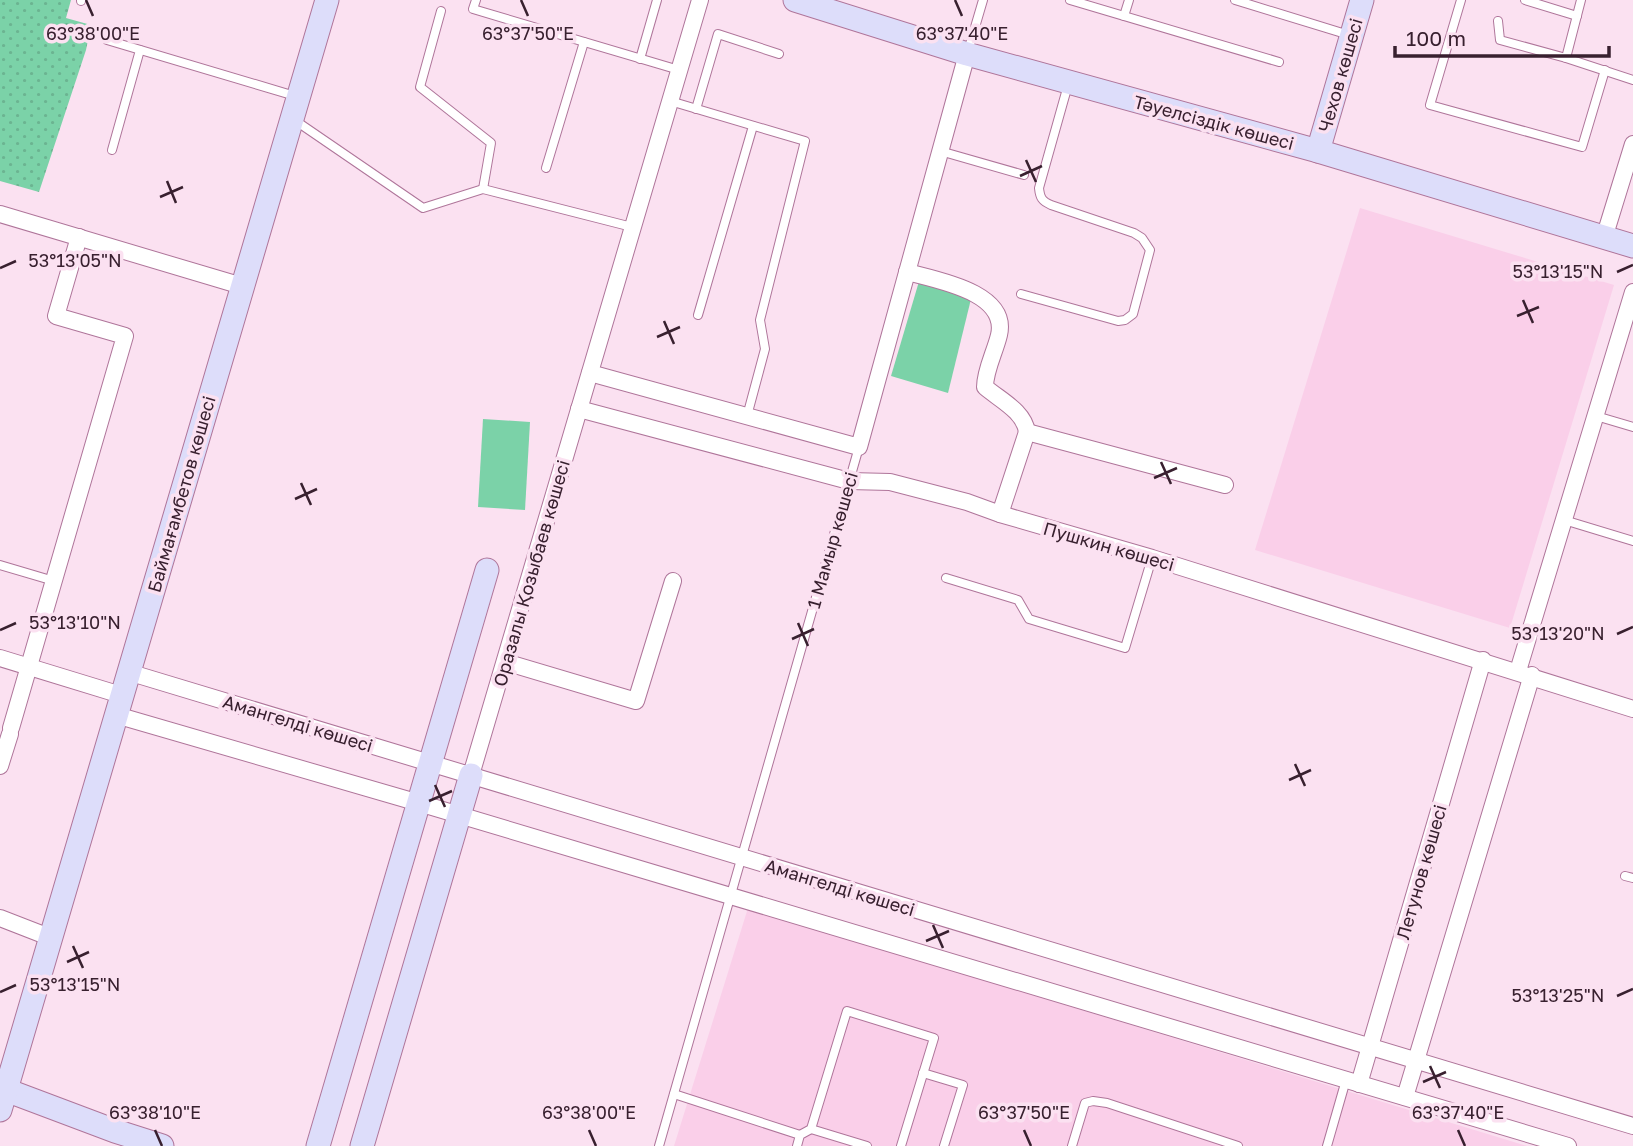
<svg xmlns="http://www.w3.org/2000/svg" width="1633" height="1146" font-family="'Golos Text',sans-serif">
	<style>
		.built { fill: #facfe9 }
		.park { fill: url(#park-dots) }
		.pitch { fill: #7bd2a8 }
		.lines { fill: none; stroke-linecap: round; stroke-linejoin: round }
		.lane-casing { stroke: #af759a; stroke-width: 10 }
		.street-casing { stroke: #af759a; stroke-width: 18 }
		.secondary-casing { stroke: #af759a; stroke-width: 25 }
		.lane { stroke: #fff; stroke-width: 8 }
		.street { stroke: #fff; stroke-width: 16 }
		.secondary { stroke: #ddddfa; stroke-width: 23 }
		.ticks { fill: none; stroke: #38202f; stroke-width: 2.5 }
		.labels { text-anchor: middle; dominant-baseline: central; stroke-width: 7; stroke-linejoin: round; paint-order: stroke }
		.street-label { font-size: 18px; fill: #38202f; stroke: #fbe1f1 }
		.ticks-label { font-size: 18px; text-anchor: middle; fill: #38202f; stroke: #fbe1f1; stroke-width: 7; stroke-linejoin: round; paint-order: stroke }
	</style>
	<defs>
		<pattern id="park-dots" width="8" height="8" patternUnits="userSpaceOnUse" patternTransform="scale(1.75)"><rect width="8" height="8" fill="#7bd2a8"/><path d="M2 2h.1M6 6h.1" fill="none" stroke="#6bb491" stroke-width="1.8" stroke-linecap="round"/></pattern>
	</defs>
	<rect width="100%" height="100%" fill="#fbe1f1"/>
	<g class="built">
		<path d="M 1360,208 L 1614,285 L 1510,628 L 1255,550 Z"/>
		<path d="M 748,908 L 1527,1146 L 674,1146 Z"/>
	</g>
	<path class="park" d="M 0,0 L 71,0 L 66,18 L 91,25 L 86,50 L 39,192 L 0,181 Z"/>
	<g class="pitch">
		<path d="M 920,278 L 971,299 L 948,393 L 891,376 Z"/>
		<path d="M 483,419 L 530,422 L 525,510 L 478,507 Z"/>
	</g>
	<g class="lines">
		<g class="lane-casing">
			<g id="lane">
				<path d="M 476,0 L 473,9 L 679,70"/>
				<path d="M 1070,0 L 1279,62"/>
				<path d="M 1235,0 L 1349,35"/>
				<path d="M 1461,0 L 1430,105 L 1582,147 L 1605,70"/>
				<path d="M 1525,0 L 1577,16"/>
				<path d="M 81,1 L 81,0"/>
				<path d="M 441,11 L 420,87 L 491,143 L 483,189"/>
				<path d="M 1124,16 L 1129,0"/>
				<path d="M 1498,21 L 1500,40 L 1566,58 L 1633,80"/>
				<path d="M 107,40 L 295,96"/>
				<path d="M 968,51 L 983,0"/>
				<path d="M 1566,58 L 1581,0"/>
				<path d="M 640,59 L 657,0"/>
				<path d="M 670,101 L 805,141 L 760,320 L 765,349 L 747,416"/>
				<path d="M 696,109 L 718,34 L 779,54"/>
				<path d="M 293,119 L 423,208 L 483,189 L 632,227"/>
				<path d="M 112,150 L 140,50"/>
				<path d="M 940,151 L 1024,175"/>
				<path d="M 546,168 L 584,42"/>
				<path d="M 1021,294 L 1118,321 L 1125,320 L 1133,314 L 1150,250 L 1142,238 L 1134,233 L 1051,205 C 1042,201 1040,198 1039,188 L 1068,85"/>
				<path d="M 698,315 L 753,126"/>
				<path d="M 1596,416 L 1633,427"/>
				<path d="M 1564,520 L 1633,541"/>
				<path d="M 0,565 L 54,581"/>
				<path d="M 946,578 L 1018,600 L 1029,619 L 1125,648 L 1152,558"/>
				<path d="M 1625,876 L 1633,878"/>
				<path d="M 923,1073 L 963,1085 L 944,1146"/>
				<path d="M 674,1094 L 800,1135"/>
				<path d="M 811,1129 L 867,1146"/>
				<path d="M 659,1146 L 859,447"/>
				<path d="M 797,1146 L 800,1135 L 811,1129 L 847,1011 L 934,1038 L 901,1146"/>
				<path d="M 1072,1146 L 1085,1103 L 1093,1101 L 1107,1103 L 1238,1146"/>
				<path d="M 1327,1146 L 1346,1080"/>
			</g>
		</g>
		<g class="street-casing">
			<g id="street">
				<path d="M 0,214 L 242,286"/>
				<path d="M 1604,238 L 1633,144"/>
				<path d="M 907,272 C 936,280 1009,292 999,335 C 995,352 985,370 985,387 C 1000,400 1024,411 1027,432"/>
				<path d="M 590,373 L 859,447 L 967,54"/>
				<path d="M 579,409 L 849,481 L 890,482 L 967,502 L 1000,514 L 1152,558 L 1633,709"/>
				<path d="M 1000,514 L 1027,432 L 1225,485"/>
				<path d="M 0,658 L 121,695"/>
				<path d="M 505,662 L 636,701 L 673,581"/>
				<path d="M 1518,671 L 1633,292"/>
				<path d="M 128,672 L 1633,1126"/>
				<path d="M 116,715 L 419,803 L 1568,1146"/>
				<path d="M 11,728 L 125,336 L 56,316 L 79,237"/>
				<path d="M 0,766 L 10,734"/>
				<path d="M 471,775 L 700,0"/>
				<path d="M 0,918 L 49,937"/>
				<path d="M 1359,1084 L 1483,660"/>
				<path d="M 1405,1097 L 1532,675"/>
			</g>
		</g>
		<g class="secondary-casing">
			<g id="secondary">
				<path d="M 795,0 L 967,54 L 1318,151 L 1633,246"/>
				<path d="M 1318,151 L 1362,0"/>
				<path d="M 6,1090 L 115,1131 L 162,1146"/>
				<path d="M 0,1110 L 327,0"/>
				<path d="M 318,1146 L 487,570"/>
				<path d="M 362,1146 L 471,775"/>
			</g>
		</g>
		<use href="#lane" class="lane"/>
		<use href="#street" class="street"/>
		<use href="#secondary" class="secondary"/>
	</g>
	<path class="ticks" d="M 86,0 L 93,16M 521,0 L 528,16M 955,0 L 962,16M 1026,160 L 1036,182M 1020,176 L 1042,166M 167,181 L 176,203M 160,197 L 183,187M 0,268 L 16,261M 1617,272 L 1633,265M 1523,300 L 1533,323M 1517,316 L 1539,307M 664,321 L 674,344M 657,337 L 680,327M 1161,462 L 1171,484M 1154,478 L 1177,468M 301,483 L 311,505M 295,499 L 317,489M 798,623 L 808,646M 0,630 L 16,623M 1617,634 L 1633,627M 792,639 L 814,629M 1295,764 L 1305,786M 1289,780 L 1311,770M 435,785 L 445,807M 429,801 L 452,791M 933,925 L 943,948M 926,941 L 949,931M 73,946 L 83,968M 67,962 L 89,952M 0,992 L 16,985M 1617,996 L 1633,989M 1430,1066 L 1440,1088M 1423,1082 L 1446,1072M 155,1130 L 162,1146M 589,1130 L 596,1146M 1024,1130 L 1031,1146M 1458,1130 L 1465,1146"/>
	<g class="labels">
		<g class="street-label">
			<text transform="translate(1340 75) rotate(-74)">Чехов көшесі</text>
			<text transform="translate(1214 122) rotate(15)">Тәуелсіздік көшесі</text>
			<text transform="translate(181 494) rotate(-74)">Баймағамбетов көшесі</text>
			<text transform="translate(832 540) rotate(-74)">1 Мамыр көшесі</text>
			<text transform="translate(1109 546) rotate(16)">Пушкин көшесі</text>
			<text transform="translate(531 573) rotate(-74)">Оразалы Қозыбаев көшесі</text>
			<text transform="translate(298 723) rotate(17)">Амангелді көшесі</text>
			<text transform="translate(1421 872) rotate(-74)">Летунов көшесі</text>
			<text transform="translate(840 887) rotate(17)">Амангелді көшесі</text>
		</g>
	</g>
	<g class="ticks-label">
		<text x="93" y="40">63°38'00"E</text>
		<text x="528" y="40">63°37'50"E</text>
		<text x="962" y="40">63°37'40"E</text>
		<text x="75" y="267">53°13'05"N</text>
		<text x="1558" y="278">53°13'15"N</text>
		<text x="75" y="629">53°13'10"N</text>
		<text x="1558" y="640">53°13'20"N</text>
		<text x="75" y="991">53°13'15"N</text>
		<text x="1558" y="1002">53°13'25"N</text>
		<text x="155" y="1119">63°38'10"E</text>
		<text x="589" y="1119">63°38'00"E</text>
		<text x="1024" y="1119">63°37'50"E</text>
		<text x="1458" y="1119">63°37'40"E</text>
	</g>
	<path d="M1395 46v10h214v-10" fill="none" stroke="#38202f" stroke-width="3.5"/>
	<text x="1406" y="46" font-size="21" fill="#38202f" stroke="#fbe1f1" stroke-width="5" paint-order="stroke">100 m</text>
</svg>
